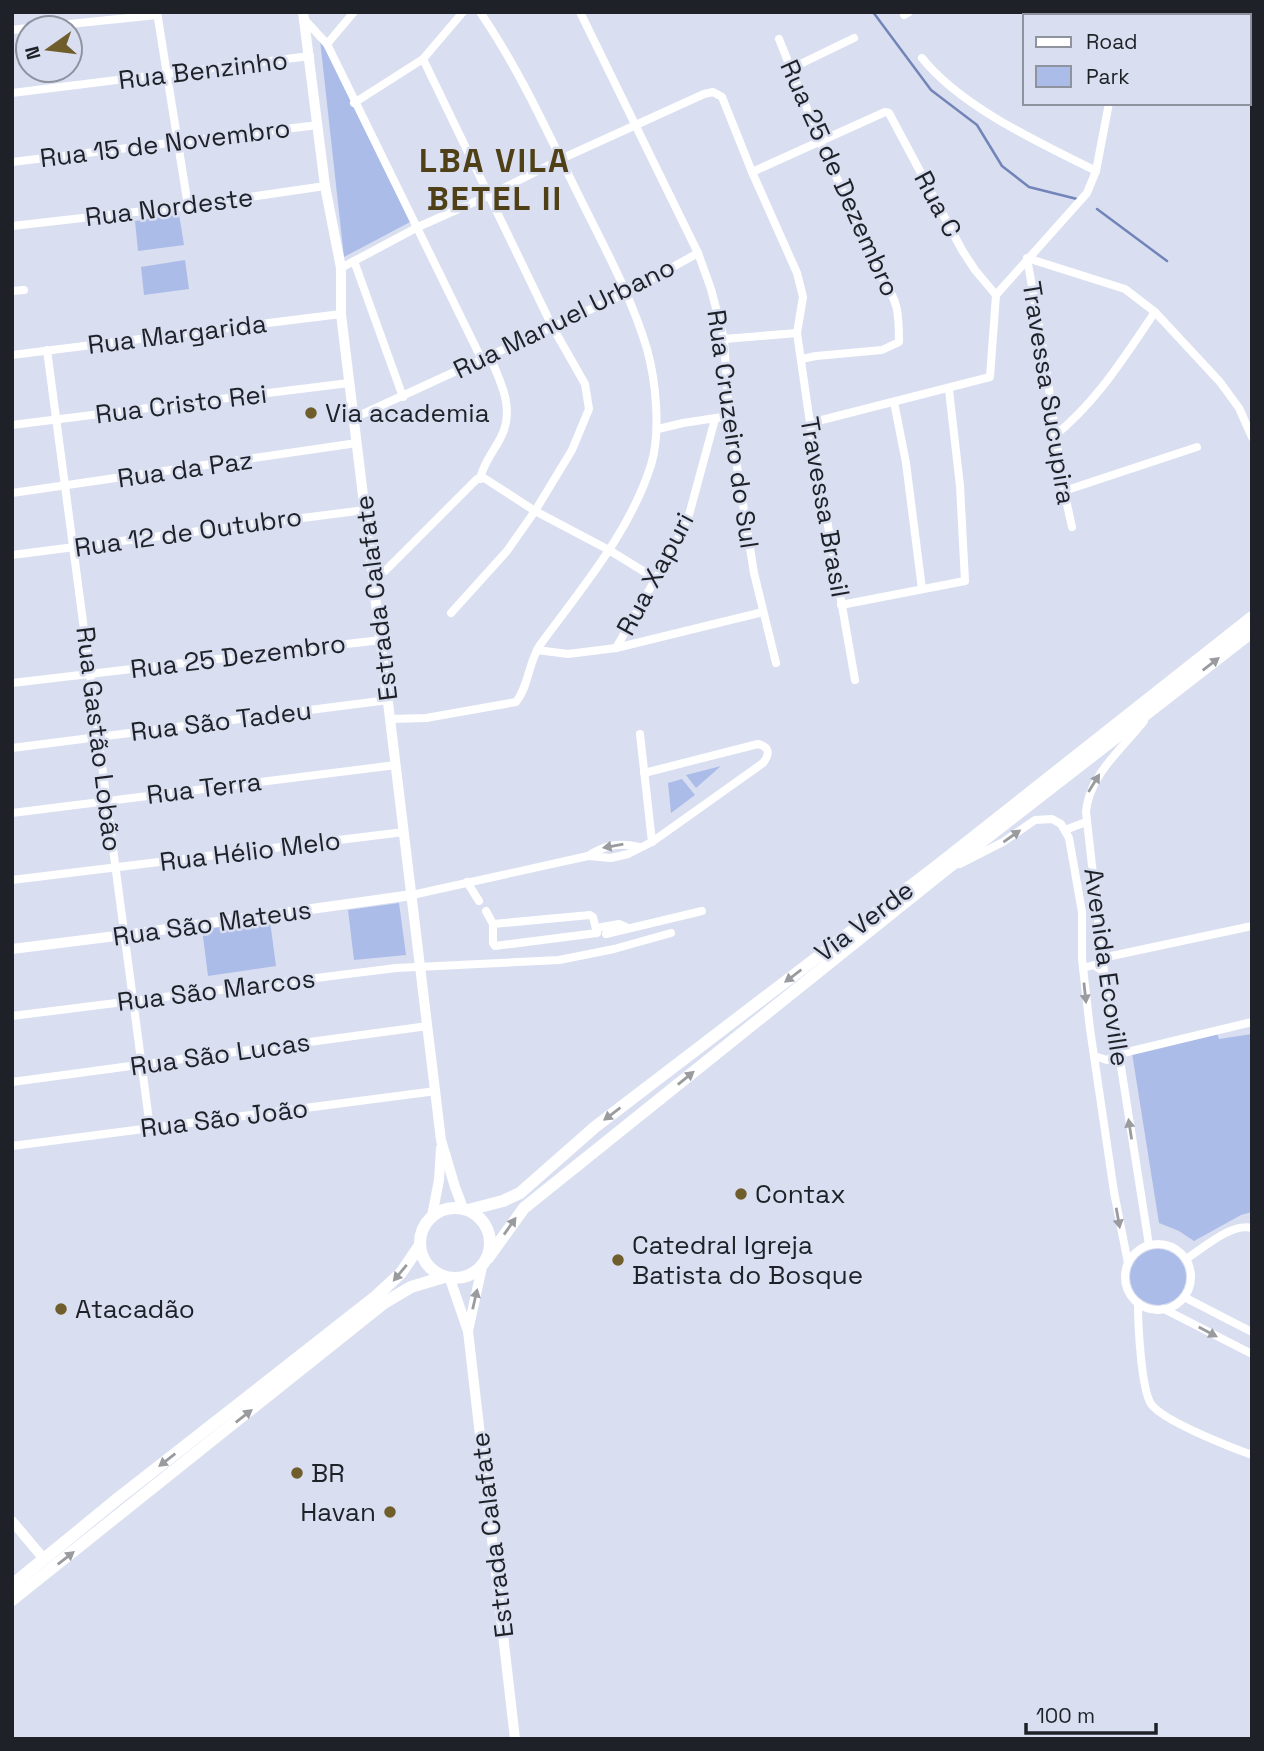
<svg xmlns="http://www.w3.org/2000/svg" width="1264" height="1751" font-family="'Space Grotesk',sans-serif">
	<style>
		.green { fill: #abbce9 }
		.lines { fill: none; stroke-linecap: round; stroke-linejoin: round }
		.stream { stroke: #7385b8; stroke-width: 2.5 }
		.minor { stroke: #fff; stroke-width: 8 }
		.tertiary { stroke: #fff; stroke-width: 10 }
		.secondary { stroke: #fff; stroke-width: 10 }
		.primary { stroke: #fff; stroke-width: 12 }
		.oneway { fill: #9a9b9e }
		.poi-dot { fill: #705d2c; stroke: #d9dff0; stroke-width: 2.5 }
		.labels { text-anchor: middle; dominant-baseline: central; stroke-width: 5; stroke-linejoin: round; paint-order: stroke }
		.street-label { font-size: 26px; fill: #1f2128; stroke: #d9dff0 }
		.poi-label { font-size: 26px; fill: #1f2128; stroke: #d9dff0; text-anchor: start }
		.district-label { font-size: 33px; font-weight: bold; letter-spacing: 2px; fill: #4f4018; stroke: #d9dff0 }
	</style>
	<rect width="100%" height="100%" fill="#d9dff0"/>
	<g class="green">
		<path d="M 320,40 L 328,48 L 412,221 L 344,257 Z"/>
		<path d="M 179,214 L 184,245 L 138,251 L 135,221 Z"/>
		<path d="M 185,260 L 189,289 L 144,295 L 141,267 Z"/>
		<path d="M 721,766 L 696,788 L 686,775 Z"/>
		<path d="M 682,779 L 695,795 L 671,813 L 668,783 Z"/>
		<path d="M 399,903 L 406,955 L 354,960 L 348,910 Z"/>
		<path d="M 270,921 L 276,966 L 208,976 L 202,929 Z"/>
		<path d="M 1217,1033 L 1219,1039 L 1252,1034 L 1252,1212 L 1241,1215 L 1194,1241 L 1179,1231 L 1159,1223 L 1132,1053 Z"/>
		<circle cx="1158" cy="1277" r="28"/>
	</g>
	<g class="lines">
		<g class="stream">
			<path d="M 873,12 L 931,90 L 977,125 L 1002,166 L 1029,187 L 1077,199"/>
			<path d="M 1097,209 L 1167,261"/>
		</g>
		<g class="minor">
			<path d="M 157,12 L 188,206"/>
			<path d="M 580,12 L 698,253 L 711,289 L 724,339 L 729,416 L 754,573 L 776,663"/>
			<path d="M 904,15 L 909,12"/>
			<path d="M 1151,16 L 1153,12"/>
			<path d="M 1226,16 L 1227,12"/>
			<path d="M 304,19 L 327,44 L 481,358"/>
			<path d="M 31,28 L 157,15"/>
			<path d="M 12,30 L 28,28"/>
			<path d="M 779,39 L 820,141 L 882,277 C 898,302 899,312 899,342 L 882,350 L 816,356 L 801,359"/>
			<path d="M 327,44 L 354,12"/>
			<path d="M 922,58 C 961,107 1040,143 1096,171"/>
			<path d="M 423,59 L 552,326 L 585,384 L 589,409 L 572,450 L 535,511 L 507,551 L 451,613"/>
			<path d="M 792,68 L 854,38"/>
			<path d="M 12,93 L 310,56"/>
			<path d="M 354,103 L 423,59 L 463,12"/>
			<path d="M 12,162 L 318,125"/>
			<path d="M 752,172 L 885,112 L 889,113 L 962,250 L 975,270 L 996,295"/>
			<path d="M 12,226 L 188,206 L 325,186"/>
			<path d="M 354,261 L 403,397"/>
			<path d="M 341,268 L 418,227 L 490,195 L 561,159 L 704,94 L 713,92 L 722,97 L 752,172 L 797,273 L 803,297 L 797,333 L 810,423 L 855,680"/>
			<path d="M 12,291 L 24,290"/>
			<path d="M 996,295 L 1087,193 L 1096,171 L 1109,103"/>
			<path d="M 724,339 L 797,333"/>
			<path d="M 47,350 L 150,1128"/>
			<path d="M 12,355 L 341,314"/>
			<path d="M 894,402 L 906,463 L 922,589"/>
			<path d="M 354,418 L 626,293 L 698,253"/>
			<path d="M 810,423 L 990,377 L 996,295"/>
			<path d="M 12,425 L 349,383"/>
			<path d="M 658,429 L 683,423 L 729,416"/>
			<path d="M 1054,436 C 1097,402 1124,357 1155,312"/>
			<path d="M 480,479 C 483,464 493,452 500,439 C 516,411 501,382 489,355"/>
			<path d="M 1064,491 L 1197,447"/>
			<path d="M 12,493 L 357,443"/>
			<path d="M 1072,527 L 1064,491 L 1044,355 L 1027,258 L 1125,289 L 1155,312 L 1220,382 L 1239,408 L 1252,437"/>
			<path d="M 12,555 L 365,510"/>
			<path d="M 373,575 L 385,571 L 477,479 L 484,478 L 535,511 L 609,550 L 656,579"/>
			<path d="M 841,605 L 965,581 L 960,486 L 949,390"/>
			<path d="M 616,648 L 675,545 L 689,515 L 715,419"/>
			<path d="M 537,650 L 568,654 L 616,648 L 763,612"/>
			<path d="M 12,683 L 381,640"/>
			<path d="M 390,719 L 426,718 L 516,702 C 529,686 528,663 540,645 C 581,589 630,532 651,465 C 661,433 656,381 647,349 C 631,295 603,245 578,194 C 548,133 519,69 480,12"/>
			<path d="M 1144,721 C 1122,749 1089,775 1086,812 L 1104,972 L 1119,1054 L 1149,1245"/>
			<path d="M 640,734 L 652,842"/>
			<path d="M 12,748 L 388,700"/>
			<path d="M 12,813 L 396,765"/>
			<path d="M 1065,830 L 1086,822"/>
			<path d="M 588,856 L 611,858 L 628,854 L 652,842 L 763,763 C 770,754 770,747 758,744 L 644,773"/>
			<path d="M 960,864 L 1003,842 L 1035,820 L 1052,819 L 1061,824 L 1069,838 L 1082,912 L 1082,959 L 1090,1029 L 1114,1192 L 1128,1263"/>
			<path d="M 12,880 L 404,832"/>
			<path d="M 467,882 L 479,901"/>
			<path d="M 412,895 L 588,856 C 605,845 619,842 639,847"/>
			<path d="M 486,911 L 493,924 L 493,943 L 495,946 L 597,933 L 593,917 L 590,915 L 493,924"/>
			<path d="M 597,928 L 619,924 L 628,928"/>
			<path d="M 606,934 L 702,911"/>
			<path d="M 1102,958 L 1252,926"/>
			<path d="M 1083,968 L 1094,965 L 1104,972"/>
			<path d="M 12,1016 L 396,968 L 559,960 L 614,949 L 671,933"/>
			<path d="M 1094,1056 L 1107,1060 L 1119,1054 L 1252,1022"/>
			<path d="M 12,1082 L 428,1026"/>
			<path d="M 12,1146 L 436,1091"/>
			<circle cx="1158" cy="1277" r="33"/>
			<path d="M 1186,1259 C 1204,1248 1230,1223 1252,1228"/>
			<path d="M 1184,1297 L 1252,1332"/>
			<path d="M 1138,1303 C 1138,1324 1141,1388 1151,1404 C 1163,1421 1230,1447 1252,1455"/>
			<path d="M 1164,1309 L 1252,1354"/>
		</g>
		<g class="tertiary">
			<path d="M 303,12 L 325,186 L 341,268 L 341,314 L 441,1140 L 455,1187 L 463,1208"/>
			<path d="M 12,949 L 124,935 L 412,895"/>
			<path d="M 432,1216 L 439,1180 L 441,1148"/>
			<path d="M 450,1279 L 468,1331 L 515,1739"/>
			<path d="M 468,1331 L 482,1267"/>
			<path d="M 12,1521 L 44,1559"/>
		</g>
		<path class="secondary" d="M 1244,12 L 1252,14"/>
		<g class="primary">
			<circle cx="455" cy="1243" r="35"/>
			<path d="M 468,1210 L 503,1201 L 520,1193 L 595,1127 L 938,865 L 1252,617"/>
			<path d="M 488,1258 L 524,1208 L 944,871 L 1252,632"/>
			<path d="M 12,1585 L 116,1500 L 375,1297 L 401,1273 L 420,1245"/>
			<path d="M 12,1600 L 384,1303 L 411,1287 L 444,1277"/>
		</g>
	</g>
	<defs><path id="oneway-solid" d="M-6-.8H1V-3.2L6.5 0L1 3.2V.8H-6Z" transform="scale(1.75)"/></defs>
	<g class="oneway">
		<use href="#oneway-solid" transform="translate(1211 664) rotate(-38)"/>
		<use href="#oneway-solid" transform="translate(1094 783) rotate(-58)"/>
		<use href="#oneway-solid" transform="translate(1012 836) rotate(-35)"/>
		<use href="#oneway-solid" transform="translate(613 846) rotate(170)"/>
		<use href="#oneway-solid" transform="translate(793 976) rotate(143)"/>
		<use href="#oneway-solid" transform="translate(1085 993) rotate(84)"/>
		<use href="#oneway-solid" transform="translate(686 1078) rotate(-39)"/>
		<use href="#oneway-solid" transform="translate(612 1114) rotate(143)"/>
		<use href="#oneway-solid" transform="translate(1130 1129) rotate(-99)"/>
		<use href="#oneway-solid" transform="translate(1118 1218) rotate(80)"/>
		<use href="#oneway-solid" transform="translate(510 1226) rotate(-55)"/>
		<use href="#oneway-solid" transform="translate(400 1273) rotate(130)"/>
		<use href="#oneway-solid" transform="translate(475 1299) rotate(-77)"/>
		<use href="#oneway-solid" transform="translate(1208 1332) rotate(28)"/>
		<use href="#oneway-solid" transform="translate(244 1416) rotate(-38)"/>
		<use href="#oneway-solid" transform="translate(167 1460) rotate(142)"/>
		<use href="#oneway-solid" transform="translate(66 1558) rotate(-38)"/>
	</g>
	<g class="poi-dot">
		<circle cx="311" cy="413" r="7"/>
		<circle cx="741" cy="1194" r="7"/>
		<circle cx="618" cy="1260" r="7"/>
		<circle cx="61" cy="1309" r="7"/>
		<circle cx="297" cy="1473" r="7"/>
		<circle cx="390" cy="1512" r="7"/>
	</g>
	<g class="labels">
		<g class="street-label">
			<text transform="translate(203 70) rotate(-7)">Rua Benzinho</text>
			<text transform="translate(165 143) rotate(-7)">Rua 15 de Novembro</text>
			<text transform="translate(840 178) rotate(66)">Rua 25 de Dezembro</text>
			<text transform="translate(938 204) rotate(62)">Rua C</text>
			<text transform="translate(169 207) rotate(-7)">Rua Nordeste</text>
			<text transform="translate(564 318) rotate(-26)">Rua Manuel Urbano</text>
			<text transform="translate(177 334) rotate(-7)">Rua Margarida</text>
			<text transform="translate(1049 393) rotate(81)">Travessa Sucupira</text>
			<text transform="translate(181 404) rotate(-7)">Rua Cristo Rei</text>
			<text transform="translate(733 429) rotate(82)">Rua Cruzeiro do Sul</text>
			<text transform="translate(185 469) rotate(-8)">Rua da Paz</text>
			<text transform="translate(825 507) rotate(80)">Travessa Brasil</text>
			<text transform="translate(188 532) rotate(-8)">Rua 12 de Outubro</text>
			<text transform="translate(655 574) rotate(-62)">Rua Xapuri</text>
			<text transform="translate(376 598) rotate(-97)">Estrada Calafate</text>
			<text transform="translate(238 656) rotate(-7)">Rua 25 Dezembro</text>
			<text transform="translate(221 721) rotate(-7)">Rua São Tadeu</text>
			<text transform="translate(99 739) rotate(83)">Rua Gastão Lobão</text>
			<text transform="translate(204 788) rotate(-7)">Rua Terra</text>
			<text transform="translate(250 851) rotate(-7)">Rua Hélio Melo</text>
			<text transform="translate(864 921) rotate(-37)">Via Verde</text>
			<text transform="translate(212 923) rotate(-8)">Rua São Mateus</text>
			<text transform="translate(1107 967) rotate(82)">Avenida Ecoville</text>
			<text transform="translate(216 990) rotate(-7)">Rua São Marcos</text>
			<text transform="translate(220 1054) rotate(-8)">Rua São Lucas</text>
			<text transform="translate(224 1118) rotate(-7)">Rua São João</text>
			<text transform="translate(492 1535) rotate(-97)">Estrada Calafate</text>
		</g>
		<g class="poi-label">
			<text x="325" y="413">Via academia</text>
			<text x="755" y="1194">Contax</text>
			<text x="632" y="1245">Catedral Igreja<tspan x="632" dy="30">Batista do Bosque</tspan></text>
			<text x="75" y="1309">Atacadão</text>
			<text x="311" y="1473">BR</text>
			<text x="376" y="1512" text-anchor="end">Havan</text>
		</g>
		<g class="district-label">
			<text x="495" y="161">LBA VILA<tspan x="495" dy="38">BETEL II</tspan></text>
		</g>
	</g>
	<rect width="1264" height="1751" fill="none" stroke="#1f2128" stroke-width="28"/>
	<rect x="1023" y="14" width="228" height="91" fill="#d9dff0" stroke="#8f93a0" stroke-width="2"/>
	<rect x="1036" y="37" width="35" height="10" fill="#ffffff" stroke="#8f93a0" stroke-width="2"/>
	<text x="1086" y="49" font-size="21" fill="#1f2128">Road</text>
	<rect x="1036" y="66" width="35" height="21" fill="#abbce9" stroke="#8f93a0" stroke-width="2"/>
	<text x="1086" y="84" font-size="21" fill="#1f2128">Park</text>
	<g transform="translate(49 49) rotate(256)"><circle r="33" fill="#d9dff0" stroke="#8f93a0" stroke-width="2"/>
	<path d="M0-5L12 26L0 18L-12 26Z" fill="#705d2c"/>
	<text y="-10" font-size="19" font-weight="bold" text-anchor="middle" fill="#1f2128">N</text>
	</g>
	<path d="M1026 1723v10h130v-10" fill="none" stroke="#1f2128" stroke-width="3.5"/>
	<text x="1036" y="1723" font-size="21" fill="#1f2128" stroke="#d9dff0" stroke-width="5" paint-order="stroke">100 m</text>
</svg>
